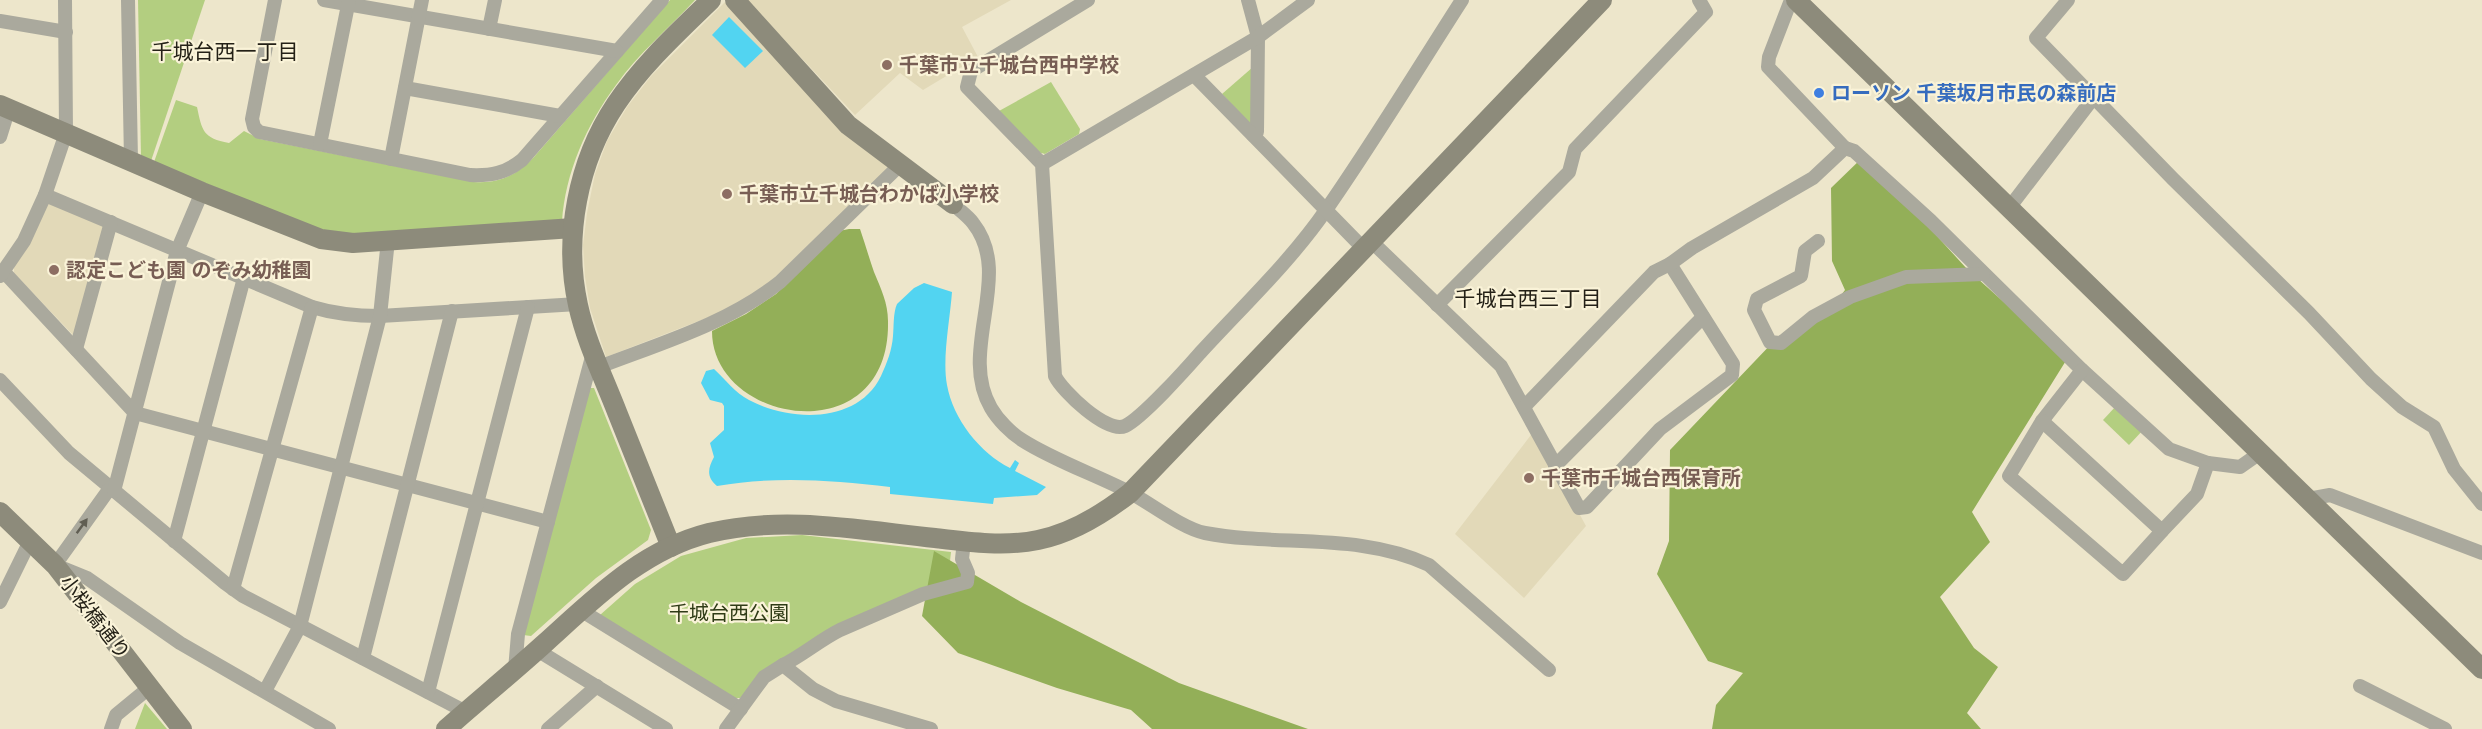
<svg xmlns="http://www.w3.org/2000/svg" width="2482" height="729" font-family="Arial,'Noto Sans JP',sans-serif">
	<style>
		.built { fill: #e2d9b8 }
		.green { fill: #b3ce80 }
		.forest { fill: #93af58 }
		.water { fill: #52d4f1 }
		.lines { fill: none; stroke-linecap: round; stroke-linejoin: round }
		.street { stroke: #aaa99d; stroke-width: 14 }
		.secondary { stroke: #8d8b7b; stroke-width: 20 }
		.oneway { fill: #605e53 }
		.education-dot { fill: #8d6e63; stroke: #faf3d8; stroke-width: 2 }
		.shop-dot { fill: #3f7fe0; stroke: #faf3d8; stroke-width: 2 }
		.labels { text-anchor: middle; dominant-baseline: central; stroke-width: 4.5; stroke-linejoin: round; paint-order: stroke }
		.education-label { font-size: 20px; font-weight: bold; fill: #785e54; stroke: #faf3d8; text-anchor: start }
		.shop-label { font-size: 20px; font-weight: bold; fill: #366cbe; stroke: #faf3d8; text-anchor: start }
		.park-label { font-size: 20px; fill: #2f3b16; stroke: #faf3d8 }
		.street-label { font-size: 20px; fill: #242117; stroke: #faf3d8 }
		.neighbourhood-label { font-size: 21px; fill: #242117; stroke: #faf3d8 }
	</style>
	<rect width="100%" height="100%" fill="#ede6cb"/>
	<g class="built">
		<path d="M 747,0 L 1011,0 L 962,27 L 978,57 L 923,90 L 900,73 L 855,115 Z"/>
		<path d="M 726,1 L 889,162 L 888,169 L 766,286 L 722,312 L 606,357 L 590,308 L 585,277 L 583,245 L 587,213 L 595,174 L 607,141 L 627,107 L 651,76 Z"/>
		<path d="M 49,199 L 102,223 L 104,228 L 76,338 L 14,273 L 14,267 Z"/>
		<path d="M 1534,431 L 1586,526 L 1524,598 L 1455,534 Z"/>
	</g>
	<g class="green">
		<path d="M 138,0 L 205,0 L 151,161 L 141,157 Z"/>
		<path d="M 670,0 L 695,0 C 669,28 638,54 616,85 C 587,124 565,173 562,222 L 362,235 L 317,229 L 154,162 L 176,100 L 197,107 C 202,131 203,138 229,143 L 244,131 L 260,139 L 474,182 C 499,184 517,175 534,157 Z"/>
		<path d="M 1253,67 L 1251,125 L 1222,94 Z"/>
		<path d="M 1051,82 L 1080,129 L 1079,134 L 1045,154 L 1038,152 L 999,111 Z"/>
		<path d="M 588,388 L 594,388 L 651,530 L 648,540 L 596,578 L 531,636 L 523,635 Z"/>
		<path d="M 2117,405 L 2144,429 L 2129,445 L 2103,420 Z"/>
		<path d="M 802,535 L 951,552 L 948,579 L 830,632 L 740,698 L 733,698 L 600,615 L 635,584 L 681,556 L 746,538 Z"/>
		<path d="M 145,703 L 167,729 L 135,729 Z"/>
	</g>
	<g class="forest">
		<path d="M 1864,156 L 1967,269 L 2067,359 L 1972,512 L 1990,542 L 1940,597 L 1974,648 L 1998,667 L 1967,713 L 1981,729 L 1712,729 L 1716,705 L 1743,673 L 1708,661 L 1657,574 L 1669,541 L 1670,450 L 1775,340 L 1829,311 L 1845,290 L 1832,261 L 1831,188 Z"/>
		<path d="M 849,229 L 860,229 C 865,243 869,258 874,272 C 881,289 888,303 888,321 C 891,454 712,425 712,331 L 746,314 L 776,294 L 839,231 Z"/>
		<path d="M 934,551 L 1021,602 L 1179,683 L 1308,729 L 1152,729 L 1131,710 L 1057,688 L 958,653 L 922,616 Z"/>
	</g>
	<g class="water">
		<path d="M 729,17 L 763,51 L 745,68 L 712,35 Z"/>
		<path d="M 924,283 L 952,292 C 950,320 942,358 947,385 C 953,419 980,453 1010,468 L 1015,460 L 1019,463 L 1015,471 L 1046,487 L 1037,495 L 994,498 L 993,504 L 890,494 L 890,487 C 831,480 775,476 717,486 C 706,477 708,468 714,457 L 710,443 L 724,430 L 724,406 L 722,403 L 710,400 L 701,383 L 706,371 L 714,369 C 726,380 735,393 749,400 C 790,422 858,424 881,376 C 887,363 892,350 893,336 C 894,326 893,313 897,304 L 914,288 Z"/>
	</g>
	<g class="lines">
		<g class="street">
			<path d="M 128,0 L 131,160"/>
			<path d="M 275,0 L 252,119 L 254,127 L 259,132 L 470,175 C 491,176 506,173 522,160 L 662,0"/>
			<path d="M 324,0 L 617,51"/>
			<path d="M 1088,0 L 971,71 L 967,87 L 1042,164 L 1055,376 C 1062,391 1107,434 1125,426 C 1142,418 1186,369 1200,353 C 1243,306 1290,262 1326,210 C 1374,141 1417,70 1462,0"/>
			<path d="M 1248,0 L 1258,37 L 1257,132 L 1253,135"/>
			<path d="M 2068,0 L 2036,38 L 2173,179 L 2309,313 L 2371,379 L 2402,407 L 2434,427 L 2454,469 L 2482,504"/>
			<path d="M 0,21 L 66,32"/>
			<path d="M 489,29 L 495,0"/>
			<path d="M 1194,75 L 1364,249"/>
			<path d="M 405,88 L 560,116"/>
			<path d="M 0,137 L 9,108"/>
			<path d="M 320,144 L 349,0"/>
			<path d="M 1845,148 L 1854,151 L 1931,221 L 2082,370 L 2169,449 L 2208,463"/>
			<path d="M 391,159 L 422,0"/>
			<path d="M 1042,164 L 1258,37 L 1308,0"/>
			<path d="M 45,195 L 312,307 C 335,314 356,316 380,316 L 578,304"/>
			<path d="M 953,204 C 959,210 968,216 973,223 C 1015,276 957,350 991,408 C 998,420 1011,433 1022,440 C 1053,460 1096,475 1129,492 C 1150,503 1183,529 1205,533 C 1278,547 1360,532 1429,565 L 1549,670"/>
			<path d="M 2009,208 L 2094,97"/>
			<path d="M 1371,241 L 1501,366 L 1579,508 L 1587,507 L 1660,429 L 1732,375 L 1733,364 L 1670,264"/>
			<path d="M 1818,241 L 1805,251 L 1801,276 L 1757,299 L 1754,310 L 1770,342 L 1781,343 L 1813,317 L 1850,297 L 1906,277 L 1983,274"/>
			<path d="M 4,272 L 135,413 L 548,522"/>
			<path d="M 0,276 L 24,241 L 45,195 L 66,133 L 65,0"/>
			<path d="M 1437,305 L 1569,172 L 1575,149 L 1706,12 L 1699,0"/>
			<path d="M 76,349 L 111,222"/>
			<path d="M 599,367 C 661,343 727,324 780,282 L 901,164"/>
			<path d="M 2082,370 L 2042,421 L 2009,476 L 2123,574 L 2162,531"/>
			<path d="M 0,380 L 69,453 L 225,583 L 243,596 L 466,712"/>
			<path d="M 1524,407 L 1654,272 L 1670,264 L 1692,248 L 1813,178 L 1845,148 L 1768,67 L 1769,57 L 1791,0"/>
			<path d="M 2042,421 L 2162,531 L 2197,494 L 2208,463 L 2240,467 L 2260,453"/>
			<path d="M 1555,466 L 1703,317"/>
			<path d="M 110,488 L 55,565 L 87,578 L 180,643 L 329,729"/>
			<path d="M 114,491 L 177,251 L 202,192"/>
			<path d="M 2308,499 L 2330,495 L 2482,553"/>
			<path d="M 174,541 L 244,278"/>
			<path d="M 233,589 L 312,307"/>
			<path d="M 0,602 L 30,541"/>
			<path d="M 582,611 L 741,709"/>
			<path d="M 537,650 L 666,729"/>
			<path d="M 363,658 L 452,311"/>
			<path d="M 783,665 C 803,655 820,640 840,630 L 923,594 L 967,582 L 968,573 L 962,559 L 964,541"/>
			<path d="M 515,670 L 518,634 L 593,353"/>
			<path d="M 2360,686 L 2445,729"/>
			<path d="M 265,691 L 300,626 L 380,316 L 388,240"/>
			<path d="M 428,692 L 528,307"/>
			<path d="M 111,729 L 116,715 L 150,687"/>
			<path d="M 548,729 L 597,686"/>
			<path d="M 726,729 L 764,677 L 783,665 L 813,689 L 836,701 L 931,729"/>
		</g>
		<g class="secondary">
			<path d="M 735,0 L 848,125 L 953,204"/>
			<path d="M 1796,0 L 2482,669"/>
			<path d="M 0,105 L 202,192 L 321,239 L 353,243 L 573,228"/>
			<path d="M 0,512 L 55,565 L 182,729"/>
			<path d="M 671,547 C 653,502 635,457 617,412 C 603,376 586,342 578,305 C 563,237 578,161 616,104 C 642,65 677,33 711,0"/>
			<path d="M 446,729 C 479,700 513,672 545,643 C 595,598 642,550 709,533 C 784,515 859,530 935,538 C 968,542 1005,547 1038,540 C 1073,533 1103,514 1130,493 L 1602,0"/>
		</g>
	</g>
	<defs><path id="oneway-solid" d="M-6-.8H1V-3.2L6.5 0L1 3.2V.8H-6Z" transform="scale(1.5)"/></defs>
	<use class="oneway" href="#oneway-solid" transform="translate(82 526) rotate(-54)"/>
	<g class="education-dot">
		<circle cx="887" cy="65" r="6"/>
		<circle cx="727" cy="194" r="6"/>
		<circle cx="54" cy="270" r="6"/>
		<circle cx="1529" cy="478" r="6"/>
	</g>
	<circle class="shop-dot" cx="1819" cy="93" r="6"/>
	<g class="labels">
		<g class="education-label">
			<text x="899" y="65">千葉市立千城台西中学校</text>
			<text x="739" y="194">千葉市立千城台わかば小学校</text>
			<text x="66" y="270">認定こども園 のぞみ幼稚園</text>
			<text x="1541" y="478">千葉市千城台西保育所</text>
		</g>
		<g class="shop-label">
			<text x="1831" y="93">ローソン 千葉坂月市民の森前店</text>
		</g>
		<g class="park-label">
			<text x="729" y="613">千城台西公園</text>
		</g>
		<g class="street-label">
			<text transform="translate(95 617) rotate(52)">小桜橋通り</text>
		</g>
		<g class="neighbourhood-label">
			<text x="225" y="51">千城台西一丁目</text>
			<text x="1528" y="298">千城台西三丁目</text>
		</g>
	</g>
</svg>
